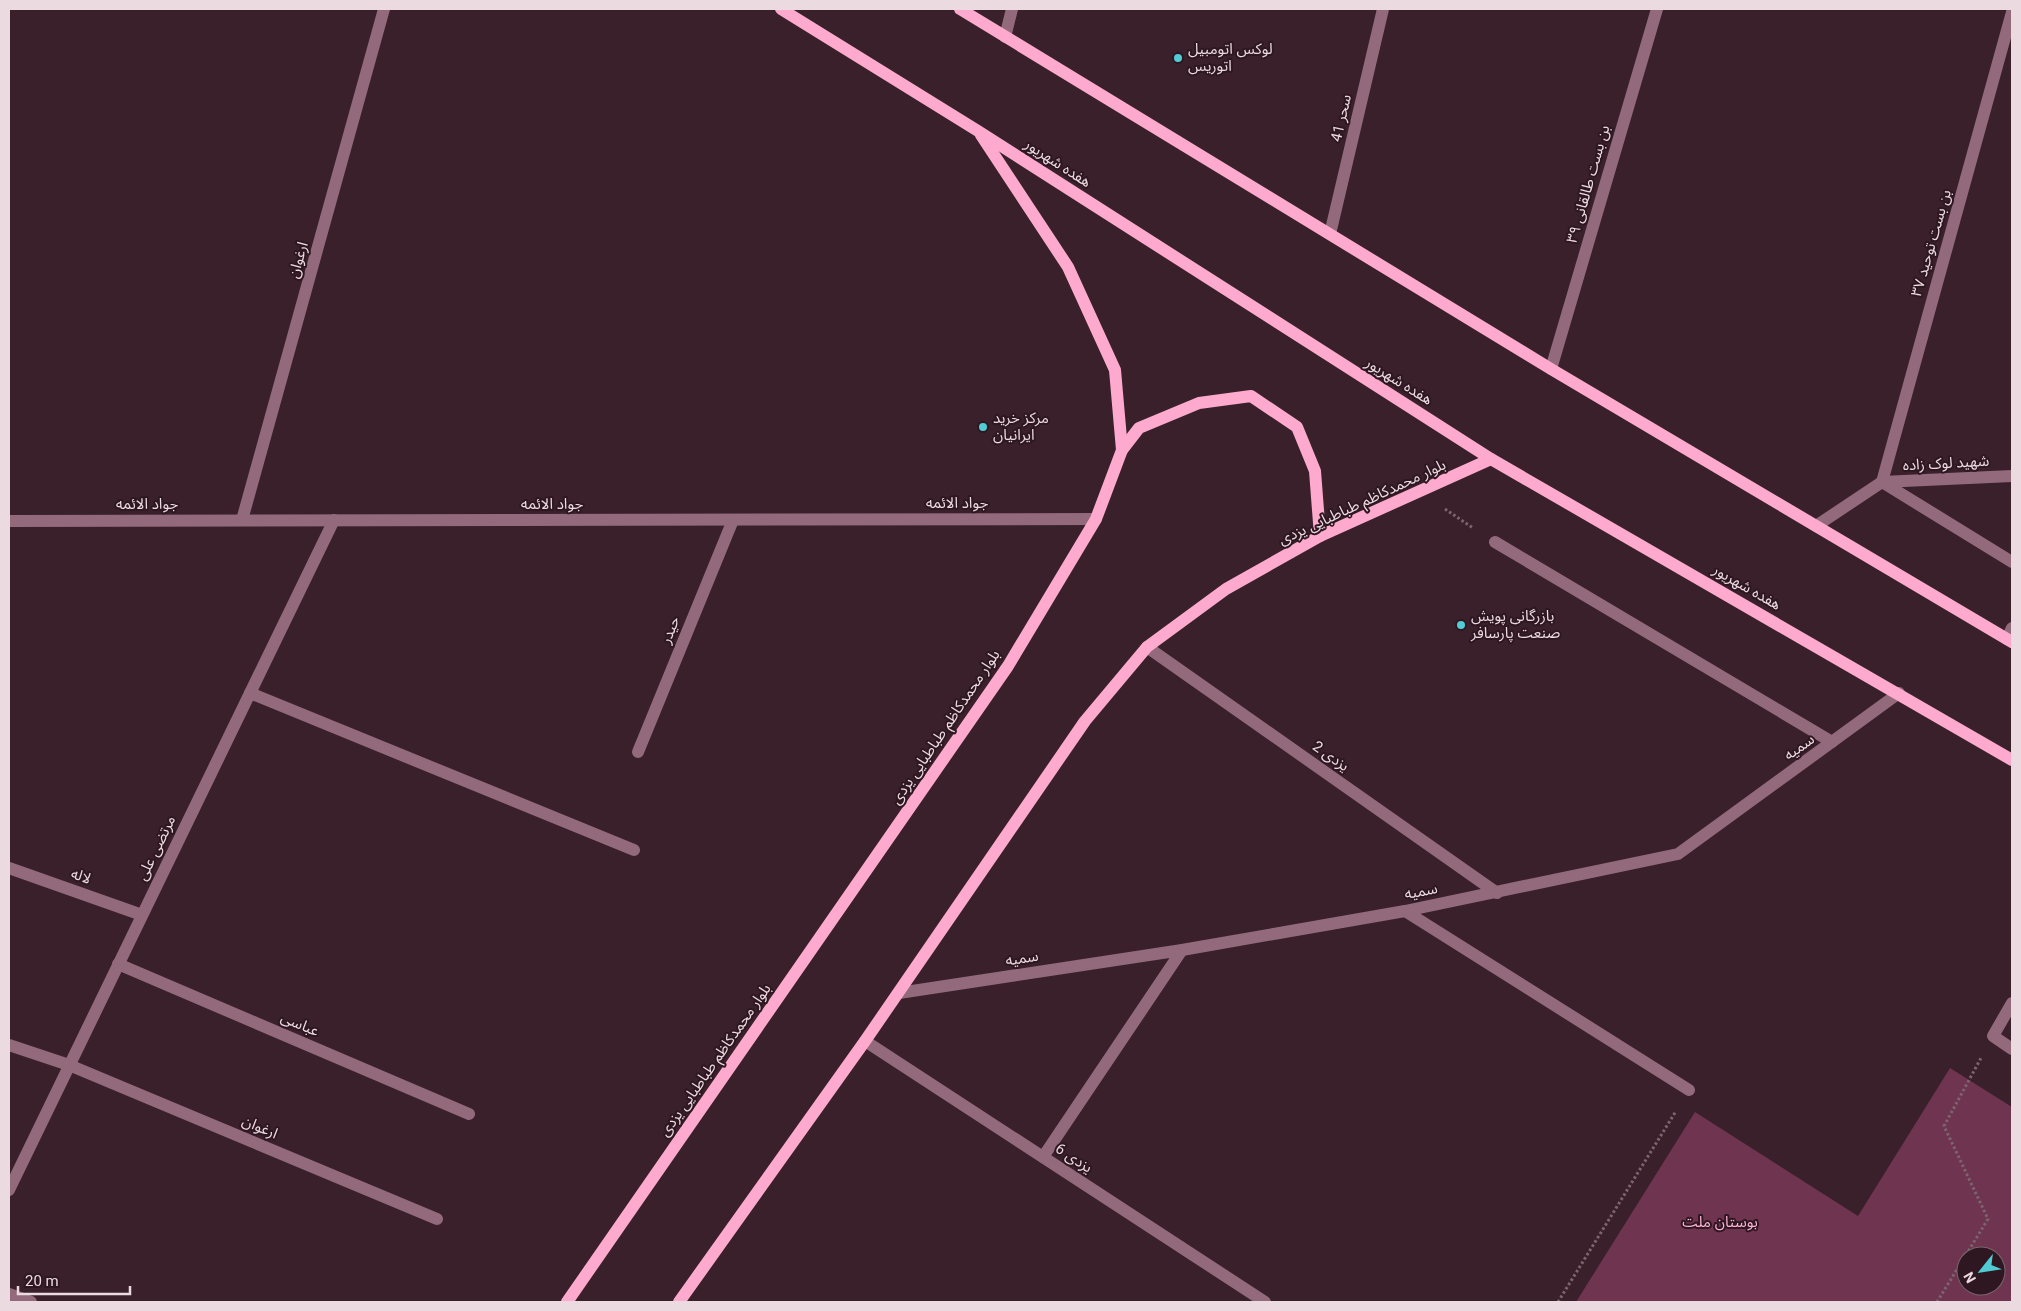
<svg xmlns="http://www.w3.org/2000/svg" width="2021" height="1311" font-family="Roboto,'Noto Sans Arabic',sans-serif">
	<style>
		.green { fill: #6f3450; fill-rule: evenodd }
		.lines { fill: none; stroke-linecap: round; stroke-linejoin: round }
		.path { stroke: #7b656e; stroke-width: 3; stroke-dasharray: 2.5 2.5; stroke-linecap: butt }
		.minor { stroke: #936a7b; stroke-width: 12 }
		.major { stroke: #feaace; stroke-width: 12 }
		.poi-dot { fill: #51ccd5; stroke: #2e1721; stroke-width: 2 }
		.labels { text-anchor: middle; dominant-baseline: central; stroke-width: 4; stroke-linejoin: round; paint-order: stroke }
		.poi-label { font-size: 15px; fill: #ecdae1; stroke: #2e1721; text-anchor: start }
		.street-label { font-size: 15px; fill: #ecdae1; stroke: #2e1721 }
		.park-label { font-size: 15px; fill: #fdb3d3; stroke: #2e1721 }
	</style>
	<rect width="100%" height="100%" fill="#39202b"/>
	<path class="green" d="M 1950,1068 L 2012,1107 L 2012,1302 L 1576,1302 L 1695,1112 L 1858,1216 ZM 1966,1256 L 1996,1256 L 1996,1286 L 1966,1286 Z"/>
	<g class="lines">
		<g class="path">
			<path d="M 1445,509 L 1473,528"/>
			<path d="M 1558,1302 L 1676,1111"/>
			<path d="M 1937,1302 L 1988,1219 L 1944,1126 L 1981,1058"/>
		</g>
		<g class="minor">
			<path d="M 2012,12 L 1882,482 L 2012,476"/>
			<path d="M 1005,37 L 1012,9"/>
			<path d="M 1330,234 L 1383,9"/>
			<path d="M 1551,369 L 1657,9"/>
			<path d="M 242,520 L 384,9"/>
			<path d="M 9,521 L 1096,519"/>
			<path d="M 1816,526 L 1882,482 L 2012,562"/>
			<path d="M 1495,542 L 1832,742"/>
			<path d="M 2007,639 L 2012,628"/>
			<path d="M 1147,647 L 1497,893"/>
			<path d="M 250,693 L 634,850"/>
			<path d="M 638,752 L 733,520"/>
			<path d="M 9,868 L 142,915"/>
			<path d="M 1405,911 L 1689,1090"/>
			<path d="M 118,964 L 469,1114"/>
			<path d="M 899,993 L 1182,950 L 1405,911 L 1678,854 L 1899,693"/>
			<path d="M 2012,1003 L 1993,1036 L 2012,1049"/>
			<path d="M 865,1041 L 1265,1302"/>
			<path d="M 9,1045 L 69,1065 L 437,1219"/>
			<path d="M 1043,1157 L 1182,950"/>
			<path d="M 9,1190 L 334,520"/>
			<path d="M 9,1294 L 31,1302"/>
		</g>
		<g class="major">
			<path d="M 781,9 L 978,131 L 1491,459 L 2012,760"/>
			<path d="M 960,9 L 1551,369 L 2012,642"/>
			<path d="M 1122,450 L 1139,428 L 1199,403 L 1251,396 L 1297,427 L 1315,471 L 1320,536"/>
			<path d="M 567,1302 L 1008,666 L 1096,519 L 1122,450 L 1115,370 L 1068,267 L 981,135"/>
			<path d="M 679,1302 L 865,1041 L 1085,721 L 1147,647 L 1226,589 L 1320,536 L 1491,459"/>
		</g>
	</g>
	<g class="poi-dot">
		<circle cx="1178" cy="58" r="5"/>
		<circle cx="983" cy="427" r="5"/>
		<circle cx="1461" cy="625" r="5"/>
	</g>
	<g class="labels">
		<g class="poi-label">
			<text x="1188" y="49">لوکس اتومبیل<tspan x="1188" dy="17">اتوریس</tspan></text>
			<text x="993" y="418">مرکز خرید<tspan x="993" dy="17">ایرانیان</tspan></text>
			<text x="1471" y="616">بازرگانی پویش<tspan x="1471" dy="17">صنعت پارسافر</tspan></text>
		</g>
		<g class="street-label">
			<text transform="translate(1341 118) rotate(-77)">سحر 41</text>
			<text transform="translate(1058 163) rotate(33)">هفده شهریور</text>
			<text transform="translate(1588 184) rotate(-74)">بن‌ بست طالقانی ۳۹</text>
			<text transform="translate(1931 243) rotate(-74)">بن بست توحید ۳۷</text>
			<text transform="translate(298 260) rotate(-74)">ارغوان</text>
			<text transform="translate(1399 381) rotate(32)">هفده شهریور</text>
			<text transform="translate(1946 463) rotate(-3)">شهید لوک زاده</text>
			<text transform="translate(1362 502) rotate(-25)">بلوار محمدکاظم طباطبایی یزدی</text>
			<text x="957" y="503">جواد الائمه</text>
			<text x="147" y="504">جواد الائمه</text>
			<text x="552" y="504">جواد الائمه</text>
			<text transform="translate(1747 587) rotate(30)">هفده شهریور</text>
			<text transform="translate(670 630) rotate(-68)">حیدر</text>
			<text transform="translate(945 727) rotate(-56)">بلوار محمدکاظم طباطبایی یزدی</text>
			<text transform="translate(1799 747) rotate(-36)">سمیه</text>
			<text transform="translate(1331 756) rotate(35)">یزدی 2</text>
			<text transform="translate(156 848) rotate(-64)">مرتضی علی</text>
			<text transform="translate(81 876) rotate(19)">لاله</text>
			<text transform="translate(1421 891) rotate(-11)">سمیه</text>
			<text transform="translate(1022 958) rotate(-9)">سمیه</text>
			<text transform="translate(300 1024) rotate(23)">عباسی</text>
			<text transform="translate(715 1060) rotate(-55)">بلوار محمدکاظم طباطبایی یزدی</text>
			<text transform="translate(260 1127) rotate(23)">ارغوان</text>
			<text transform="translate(1074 1158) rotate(33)">یزدی 6</text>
		</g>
		<g class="park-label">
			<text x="1720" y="1222">بوستان ملت</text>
		</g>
	</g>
	<rect width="2021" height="1311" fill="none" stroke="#ecdae1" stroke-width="20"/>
	<g transform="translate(1981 1271) rotate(240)"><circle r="24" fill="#2e1721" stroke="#7a656e"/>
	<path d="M0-4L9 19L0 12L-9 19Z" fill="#51ccd5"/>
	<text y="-8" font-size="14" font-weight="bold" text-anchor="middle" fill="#ecdae1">N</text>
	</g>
	<path d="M18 1286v8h112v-8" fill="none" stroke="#ecdae1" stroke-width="2.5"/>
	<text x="25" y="1286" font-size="15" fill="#ecdae1" stroke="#2e1721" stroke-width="4" paint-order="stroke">20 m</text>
</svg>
